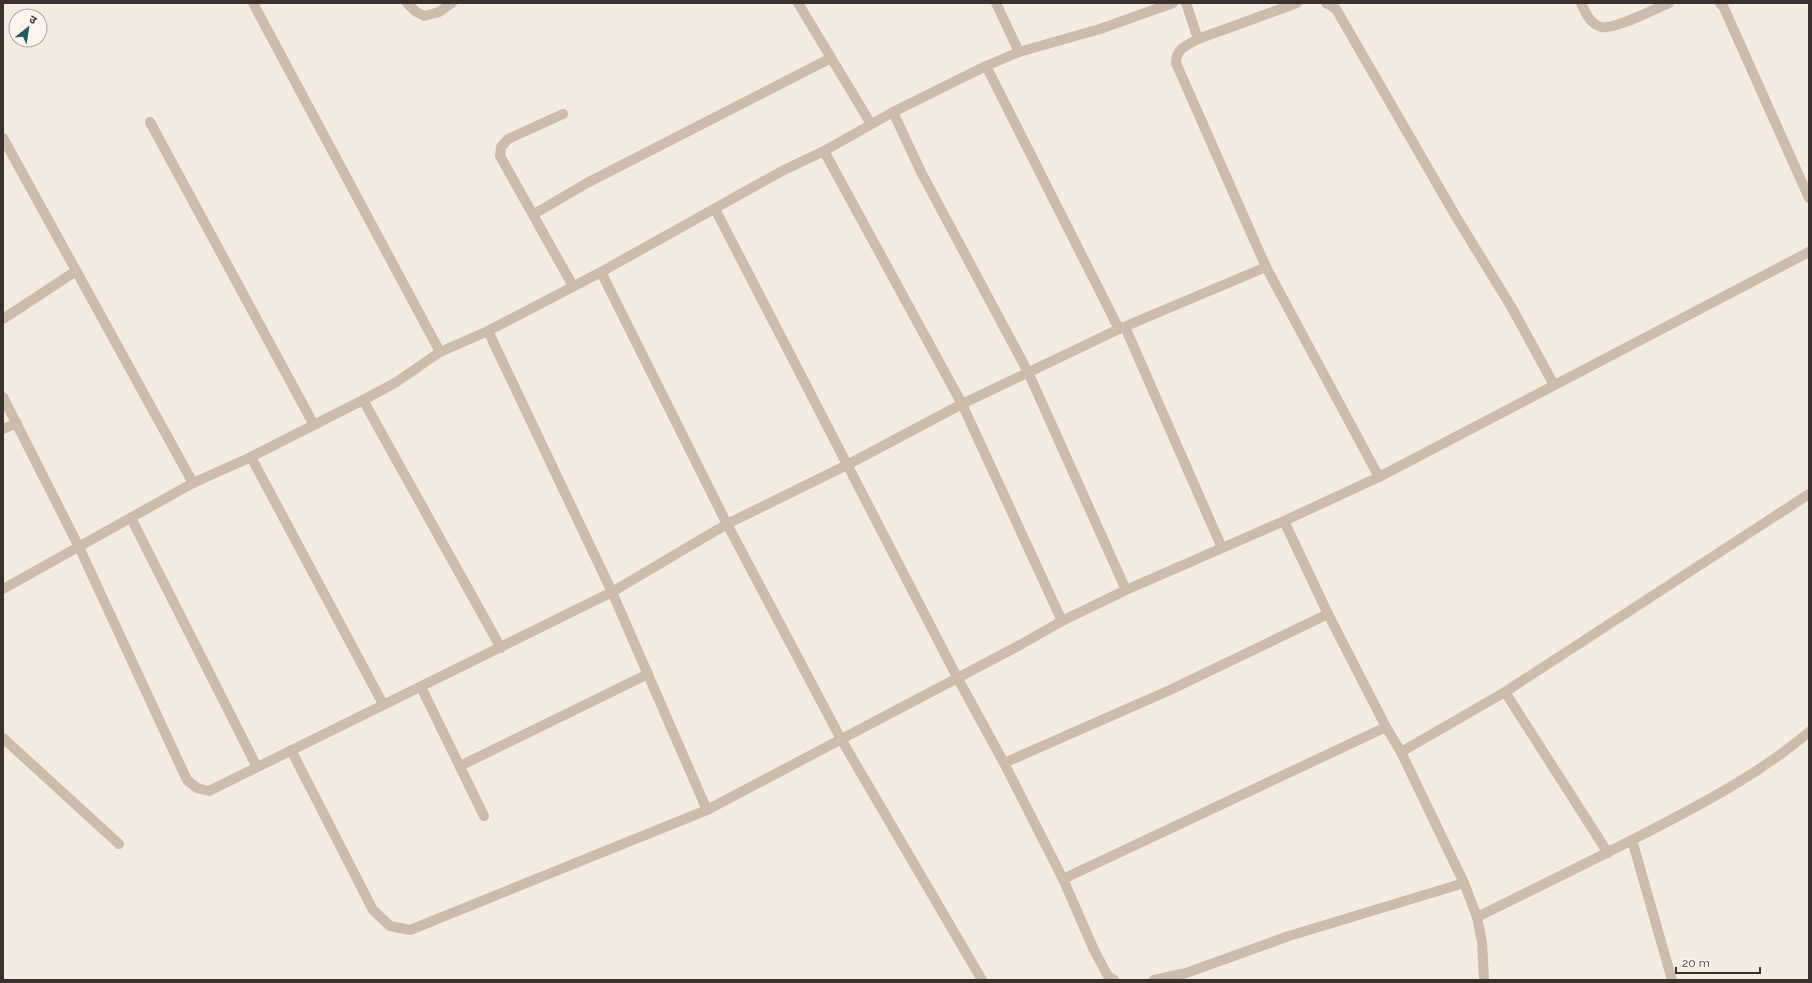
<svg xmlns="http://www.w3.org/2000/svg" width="1812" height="983" font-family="Raleway,'Noto Sans Devanagari',sans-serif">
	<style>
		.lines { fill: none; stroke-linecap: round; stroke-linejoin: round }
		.street { stroke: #cdbbac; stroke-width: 10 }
	</style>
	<rect width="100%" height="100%" fill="#f4ebe1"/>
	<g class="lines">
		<g class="street">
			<path d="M 253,3 L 440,352"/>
			<path d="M 407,3 L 415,11 L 424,16 L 439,12 L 452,3"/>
			<path d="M 798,3 L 871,124"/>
			<path d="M 996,3 L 1019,52"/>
			<path d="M 1186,3 L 1198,39 C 1186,46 1176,48 1176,63 L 1266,267 L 1379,477"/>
			<path d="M 1326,3 L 1336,9 L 1455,215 L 1512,308 L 1554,385"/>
			<path d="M 1581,3 C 1585,12 1590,24 1601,27 C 1615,30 1654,9 1669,3"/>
			<path d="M 1720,3 L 1724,8 L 1809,198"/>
			<path d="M 1198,39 L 1297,3"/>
			<path d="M 986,66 L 1119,329"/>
			<path d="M 893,112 L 921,172 L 1028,372 L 1126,590"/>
			<path d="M 563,114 L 508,139 L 501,147 L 500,156 L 573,286"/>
			<path d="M 150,122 L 314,425"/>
			<path d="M 3,138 L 193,483"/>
			<path d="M 824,151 L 962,404 L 1062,621"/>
			<path d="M 715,209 L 957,677 L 1004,763 L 1063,879 L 1094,950 L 1108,976 L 1114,980"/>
			<path d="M 534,214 L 587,183 L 831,58"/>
			<path d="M 601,272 L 727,524 L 841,739 L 982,980"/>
			<path d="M 3,319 L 76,271"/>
			<path d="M 1125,327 L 1222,548"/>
			<path d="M 488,331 L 612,592 L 707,810"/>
			<path d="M 3,397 L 79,547 L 187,780 L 197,788 L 209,791 L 612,592 L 727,524 L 847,465 L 962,404 L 1119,329 L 1266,267"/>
			<path d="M 363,400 L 501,648"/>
			<path d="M 3,429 L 17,423"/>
			<path d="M 251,457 L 383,704"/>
			<path d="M 131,518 L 257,767"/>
			<path d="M 1284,521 L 1328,614 L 1386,727 L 1401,752 L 1464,883 L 1477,917 L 1482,942 L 1484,980"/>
			<path d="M 3,589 L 193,483 L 251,457 L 363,400 L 395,383 L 440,352 L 488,331 L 601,272 L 782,171 L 824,151 L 893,112 L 986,66 L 1019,52 L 1100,29 L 1173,3"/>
			<path d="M 421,687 L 484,816"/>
			<path d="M 1505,692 L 1608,853"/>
			<path d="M 3,738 L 119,844"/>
			<path d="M 291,750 L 373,910 L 390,926 L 410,930 L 707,810 L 1020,645 L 1062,621 L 1126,590 L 1284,521 L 1379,477 L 1809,252"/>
			<path d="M 1401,752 L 1505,692 L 1809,494"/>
			<path d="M 1004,763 L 1170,690 L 1328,614"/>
			<path d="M 460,766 L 648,674"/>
			<path d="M 1632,840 L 1672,980"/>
			<path d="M 1063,879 L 1386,727"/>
			<path d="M 1477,917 C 1538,887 1600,857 1661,825 C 1713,798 1764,770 1809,732"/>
			<path d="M 1154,980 L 1186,973 L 1289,936 L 1464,883"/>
		</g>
	</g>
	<rect width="1812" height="983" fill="none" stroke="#3b302b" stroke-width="8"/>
	<g transform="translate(28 28) rotate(30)"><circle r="19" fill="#fbf5ee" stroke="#aea6a0"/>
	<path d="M0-3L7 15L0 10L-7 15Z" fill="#1f5a5e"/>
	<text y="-6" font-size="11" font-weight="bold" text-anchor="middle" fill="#3b302b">उ</text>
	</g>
	<path d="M1676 967v6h84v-6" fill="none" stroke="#3b302b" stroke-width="2"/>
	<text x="1682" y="967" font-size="12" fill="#3b302b" stroke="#fbf5ee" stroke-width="3" paint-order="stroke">20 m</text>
</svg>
